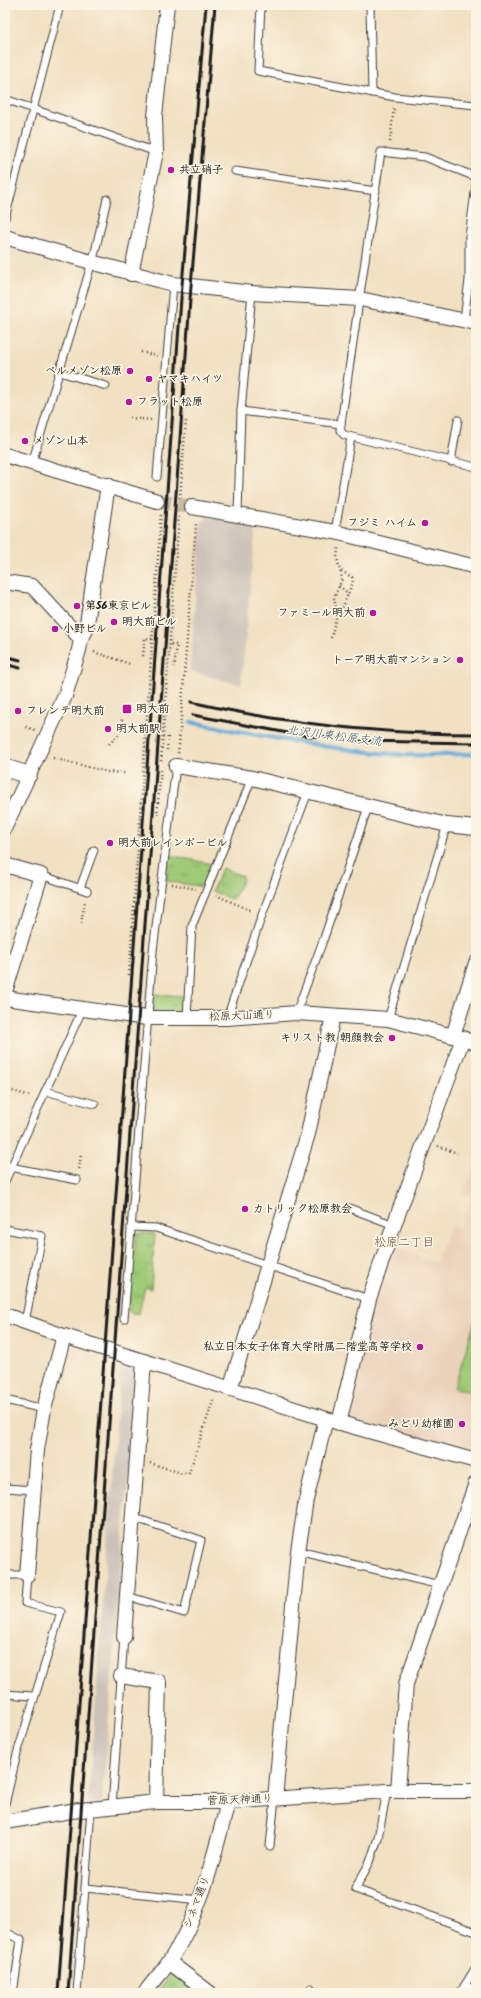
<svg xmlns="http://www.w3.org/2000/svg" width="481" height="1998" font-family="Kalam,'Klee One',sans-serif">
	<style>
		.built { fill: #ebd2b9 }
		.railway { fill: #cdc2b9 }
		.grass { fill: url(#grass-tufts); stroke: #5e7349 }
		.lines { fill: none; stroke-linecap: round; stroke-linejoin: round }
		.stream { stroke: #65aada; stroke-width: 4.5 }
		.minor-tunnel { stroke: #c6b9a0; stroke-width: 14; stroke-dasharray: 14 7; stroke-linecap: butt }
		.service-casing { stroke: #3c3935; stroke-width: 9 }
		.minor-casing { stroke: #3c3935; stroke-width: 16 }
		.tertiary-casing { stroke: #3c3935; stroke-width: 19 }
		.path { stroke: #3c3935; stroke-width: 2.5; stroke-dasharray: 1 3; stroke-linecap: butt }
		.service { stroke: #fff; stroke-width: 7 }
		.minor { stroke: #fff; stroke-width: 14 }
		.tertiary { stroke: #fff; stroke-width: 17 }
		.rail { stroke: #1c1c1c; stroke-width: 3 }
		.minor-bridge-casing { stroke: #3c3935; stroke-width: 16; stroke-linecap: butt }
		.path-bridge { stroke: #3c3935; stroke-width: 2.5; stroke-dasharray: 1 3; stroke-linecap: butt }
		.minor-bridge { stroke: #fff; stroke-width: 14 }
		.poi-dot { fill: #b5179e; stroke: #fcf5e5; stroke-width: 1.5 }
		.labels { text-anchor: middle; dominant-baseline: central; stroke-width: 3.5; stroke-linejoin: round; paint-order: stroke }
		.poi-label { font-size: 11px; font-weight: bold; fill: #1c1c1c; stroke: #fcf5e5; text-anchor: start }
		.street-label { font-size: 11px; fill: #1c1c1c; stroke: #fcf5e5 }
		.water-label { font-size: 12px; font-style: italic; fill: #3d5c71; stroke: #fcf5e5 }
		.neighbourhood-label { font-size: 12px; fill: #674d45; stroke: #fcf5e5 }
	</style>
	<defs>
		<pattern id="grass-tufts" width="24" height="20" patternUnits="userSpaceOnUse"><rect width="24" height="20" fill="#9fca76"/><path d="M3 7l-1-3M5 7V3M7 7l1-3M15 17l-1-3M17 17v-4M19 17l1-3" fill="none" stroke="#88ad66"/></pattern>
	</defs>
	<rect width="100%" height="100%" fill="#fcf5e5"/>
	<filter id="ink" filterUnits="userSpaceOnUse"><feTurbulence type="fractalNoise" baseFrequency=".025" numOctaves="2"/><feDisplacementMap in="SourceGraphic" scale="8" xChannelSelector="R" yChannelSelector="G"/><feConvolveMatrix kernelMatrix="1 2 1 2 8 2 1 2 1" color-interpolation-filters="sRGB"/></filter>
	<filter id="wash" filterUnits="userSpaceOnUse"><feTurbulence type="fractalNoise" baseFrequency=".012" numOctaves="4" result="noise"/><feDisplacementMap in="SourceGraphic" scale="16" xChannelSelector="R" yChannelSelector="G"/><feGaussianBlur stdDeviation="0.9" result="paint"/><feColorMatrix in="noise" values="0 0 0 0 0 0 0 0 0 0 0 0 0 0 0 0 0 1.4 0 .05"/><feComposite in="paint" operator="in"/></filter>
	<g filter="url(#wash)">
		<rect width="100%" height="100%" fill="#f1e0c1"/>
		<path class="built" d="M 476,1165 L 476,1456 L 346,1419 L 375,1300 L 395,1247 L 435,1263 L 451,1224 L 459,1228 L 471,1197 L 463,1193 Z"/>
		<g class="railway">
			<path d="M 208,517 L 256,523 L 241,685 L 190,671 L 201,522 Z"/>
			<path d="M 121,1359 L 137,1364 L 102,1802 L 88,1803 Z"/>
		</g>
		<g class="grass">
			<path d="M 169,855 L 212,864 L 203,887 L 166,881 Z"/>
			<path d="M 222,868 L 242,876 L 243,879 L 233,900 L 212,891 Z"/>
			<path d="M 154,994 L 184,996 L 182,1014 L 153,1012 Z"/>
			<path d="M 136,1233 L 155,1234 L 151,1289 L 145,1287 L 139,1314 L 128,1312 Z"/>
			<path d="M 476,1317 L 476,1393 L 454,1388 Z"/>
			<path d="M 172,1974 L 198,1993 L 156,1993 Z"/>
		</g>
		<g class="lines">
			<path class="stream" d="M 191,722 C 261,736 331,750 403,755 C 427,756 452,754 476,754"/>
		</g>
	</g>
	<g filter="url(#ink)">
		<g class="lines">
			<path class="minor-tunnel" d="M 157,501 L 192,507"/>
			<g class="service-casing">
				<g id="service">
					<path d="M 261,5 L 258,71 L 395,97 L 476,105"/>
					<path d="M 370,5 L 372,93"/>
					<path d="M 5,99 L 156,152"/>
					<path d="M 235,171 L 376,191"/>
					<path d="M 476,177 L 425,157 L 381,152 L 340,430 L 344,435 L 476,467"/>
					<path d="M 5,218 L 60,5"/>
					<path d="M 464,320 L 469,280 L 469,237 L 476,185"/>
					<path d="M 60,372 L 106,386"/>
					<path d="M 241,411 L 341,424"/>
					<path d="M 451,462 L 458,420"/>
					<path d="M 32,463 L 95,252 L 107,199"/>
					<path d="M 157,477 L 173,284"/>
					<path d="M 238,514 L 241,411 L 252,293"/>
					<path d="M 335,532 L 351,437"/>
					<path d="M 41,875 L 87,891"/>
					<path d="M 80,888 L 94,850"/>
					<path d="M 296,1013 L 324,938 L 368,807"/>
					<path d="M 187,1018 L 192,926 L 252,778"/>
					<path d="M 227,1018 L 262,915 L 308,792"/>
					<path d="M 388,1019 L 447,825"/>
					<path d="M 45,1091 L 95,1104"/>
					<path d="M 5,1166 L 77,1180"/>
					<path d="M 5,1181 L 82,1010"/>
					<path d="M 349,1208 L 394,1225"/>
					<path d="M 131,1227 L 156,1228 L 369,1299"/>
					<path d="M 5,1229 L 42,1236 L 25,1322"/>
					<path d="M 124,1319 L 153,951 L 176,766"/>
					<path d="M 5,1400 L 44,1409"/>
					<path d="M 5,1488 L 34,1490"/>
					<path d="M 298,1551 L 440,1585"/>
					<path d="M 5,1575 L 27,1575 L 25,1603 L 61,1612 L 17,1754 L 5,1804"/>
					<path d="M 127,1596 L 184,1613 L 201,1540 L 132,1517"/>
					<path d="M 5,1694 L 33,1696"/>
					<path d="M 387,1791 L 378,1838 L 370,1862 L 355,1889 L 476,1932"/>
					<path d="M 112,1807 L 124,1637"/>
					<path d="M 270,1846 L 275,1799"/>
					<path d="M 86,1888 L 200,1900"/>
					<path d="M 5,1932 L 21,1940 L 13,1993"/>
					<path d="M 465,1985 L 476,1991"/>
					<path d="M 77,1993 L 91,1809"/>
					<path d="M 307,1993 L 311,1988"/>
					<path d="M 460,1993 L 476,1967"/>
				</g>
			</g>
			<g class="minor-casing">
				<g id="minor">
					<path d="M 5,237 L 91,262 L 173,284 L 252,293 L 360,299 L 476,323"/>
					<path d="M 131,274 L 156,152 L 155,116 L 167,5"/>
					<path d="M 5,455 L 157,501"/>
					<path d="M 192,507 L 335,532 L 476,567"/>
					<path d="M 5,582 L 32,586 L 81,639"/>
					<path d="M 79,650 L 81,639 L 86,630 L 108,485"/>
					<path d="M 176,766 L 252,778 L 447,825 L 476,828"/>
					<path d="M 5,827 L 65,696"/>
					<path d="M 5,865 L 41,875 L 5,992"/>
					<path d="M 5,998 L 147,1018 L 227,1018 L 296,1013 L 388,1019 L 453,1036 L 476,1043"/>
					<path d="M 453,1036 L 476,963"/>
					<path d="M 5,1315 L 64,1336 L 326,1419 L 476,1461"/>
					<path d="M 230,1389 L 308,1134 L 333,1016"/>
					<path d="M 339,1423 L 369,1299 L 394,1225 L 463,1038"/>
					<path d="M 27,1575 L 37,1450 L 44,1409 L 64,1336"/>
					<path d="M 124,1637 L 144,1361"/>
					<path d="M 121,1676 L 159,1682 L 156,1802"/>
					<path d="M 398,1791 L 406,1684 L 476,1483"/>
					<path d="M 275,1799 L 298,1551 L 306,1500 L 326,1419"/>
					<path d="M 5,1822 L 71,1811 L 156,1802 L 228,1802 L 387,1791 L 476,1791"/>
					<path d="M 169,1962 L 210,1993"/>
					<path d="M 145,1993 C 152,1982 162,1973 169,1962 C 201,1914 214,1856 228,1802"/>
				</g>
			</g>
			<g class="tertiary-casing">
				<path id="tertiary" d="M 5,768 L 28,775"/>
			</g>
			<g class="path">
				<path d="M 390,142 L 394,107"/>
				<path d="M 141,352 L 157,356"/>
				<path d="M 130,418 L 152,420"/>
				<path d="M 180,498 L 186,420"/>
				<path d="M 339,586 L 349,594"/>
				<path d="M 337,613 L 341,611 L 353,582 L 352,577 L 341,571"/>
				<path d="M 331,638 L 337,613 L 334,598 L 342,579 L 337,558 L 338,548"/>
				<path d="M 171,644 L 177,645 L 174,667"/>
				<path d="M 94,652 L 130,664"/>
				<path d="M 143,656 L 145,638 L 152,639"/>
				<path d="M 184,677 L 196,523"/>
				<path d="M 26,727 L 35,730"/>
				<path d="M 109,744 L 120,733 L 122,717"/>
				<path d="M 167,750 L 168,735"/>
				<path d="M 178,753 L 179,745"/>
				<path d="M 53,758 L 108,772 L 125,773"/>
				<path d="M 161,761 L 179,515"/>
				<path d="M 157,815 L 161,768"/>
				<path d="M 172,884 L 196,889"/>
				<path d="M 216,895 L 252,911"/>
				<path d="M 81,923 L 85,901"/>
				<path d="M 129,975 L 161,514"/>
				<path d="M 5,1089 L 31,1096"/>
				<path d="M 438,1146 L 457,1153"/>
				<path d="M 79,1169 L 81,1154"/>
				<path d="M 150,1463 L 181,1473 L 189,1473 L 214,1398"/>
			</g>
			<use href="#service" class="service"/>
			<use href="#minor" class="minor"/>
			<use href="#tertiary" class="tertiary"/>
			<g class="rail">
				<path d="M 5,656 L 20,660"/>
				<path d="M 5,664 L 20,668"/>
				<path d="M 191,702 C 285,724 379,734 476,734"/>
				<path d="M 193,715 L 293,734 L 359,741 L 476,743"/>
				<path d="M 58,1993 L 182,285 L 206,5"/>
				<path d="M 68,1993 L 191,286 L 215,5"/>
			</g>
			<g class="minor-bridge-casing">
				<path id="minor-bridge" d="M 65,696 L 79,650"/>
			</g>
			<path class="path-bridge" d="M 179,745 L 184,677"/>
			<use href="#minor-bridge" class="minor-bridge"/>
		</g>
	</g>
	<g class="poi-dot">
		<circle cx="171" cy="170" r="4"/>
		<circle cx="130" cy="371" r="4"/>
		<circle cx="149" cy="379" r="4"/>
		<circle cx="129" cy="402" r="4"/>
		<circle cx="25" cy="441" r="4"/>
		<circle cx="425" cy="523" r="4"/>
		<circle cx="77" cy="606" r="4"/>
		<circle cx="373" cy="613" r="4"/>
		<circle cx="114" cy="622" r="4"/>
		<circle cx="55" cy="629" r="4"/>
		<circle cx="460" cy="660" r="4"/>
		<rect x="122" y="704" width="10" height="10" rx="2"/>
		<circle cx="18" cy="711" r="4"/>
		<circle cx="108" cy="729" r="4"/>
		<circle cx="110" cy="843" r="4"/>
		<circle cx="392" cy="1038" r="4"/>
		<circle cx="245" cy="1209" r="4"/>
		<circle cx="420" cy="1347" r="4"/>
		<circle cx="462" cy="1424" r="4"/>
	</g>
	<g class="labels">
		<g class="poi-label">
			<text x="179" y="170">共立硝子</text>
			<text x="122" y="371" text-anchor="end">ベルメゾン松原</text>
			<text x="157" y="379">ヤマキハイツ</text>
			<text x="137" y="402">フラット松原</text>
			<text x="33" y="441">メゾン山本</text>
			<text x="417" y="523" text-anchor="end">フジミ ハイム</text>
			<text x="85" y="606">第56東京ビル</text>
			<text x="365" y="613" text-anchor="end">ファミール明大前</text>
			<text x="122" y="622">明大前ビル</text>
			<text x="63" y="629">小野ビル</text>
			<text x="452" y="660" text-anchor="end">トーア明大前マンション</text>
			<text x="136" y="709">明大前</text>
			<text x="26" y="711">フレンテ明大前</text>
			<text x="116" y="729">明大前駅</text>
			<text x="118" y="843">明大前レインボービル</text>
			<text x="384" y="1038" text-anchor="end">キリスト教 朝顔教会</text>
			<text x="253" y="1209">カトリック松原教会</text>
			<text x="412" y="1347" text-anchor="end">私立日本女子体育大学附属二階堂高等学校</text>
			<text x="454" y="1424" text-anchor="end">みどり幼稚園</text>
		</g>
		<g class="street-label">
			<text transform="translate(242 1016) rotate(-2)">松原大山通り</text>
			<text transform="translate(240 1800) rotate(-2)">菅原天神通り</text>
			<text transform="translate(197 1902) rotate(-69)">シネマ通り</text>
		</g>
		<g class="water-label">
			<text transform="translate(334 736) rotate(7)">北沢川東松原支流</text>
		</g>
		<g class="neighbourhood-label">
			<text x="404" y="1242">松原二丁目</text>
		</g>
	</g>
	<rect width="481" height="1998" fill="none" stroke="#fcf5e5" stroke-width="20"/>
</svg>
